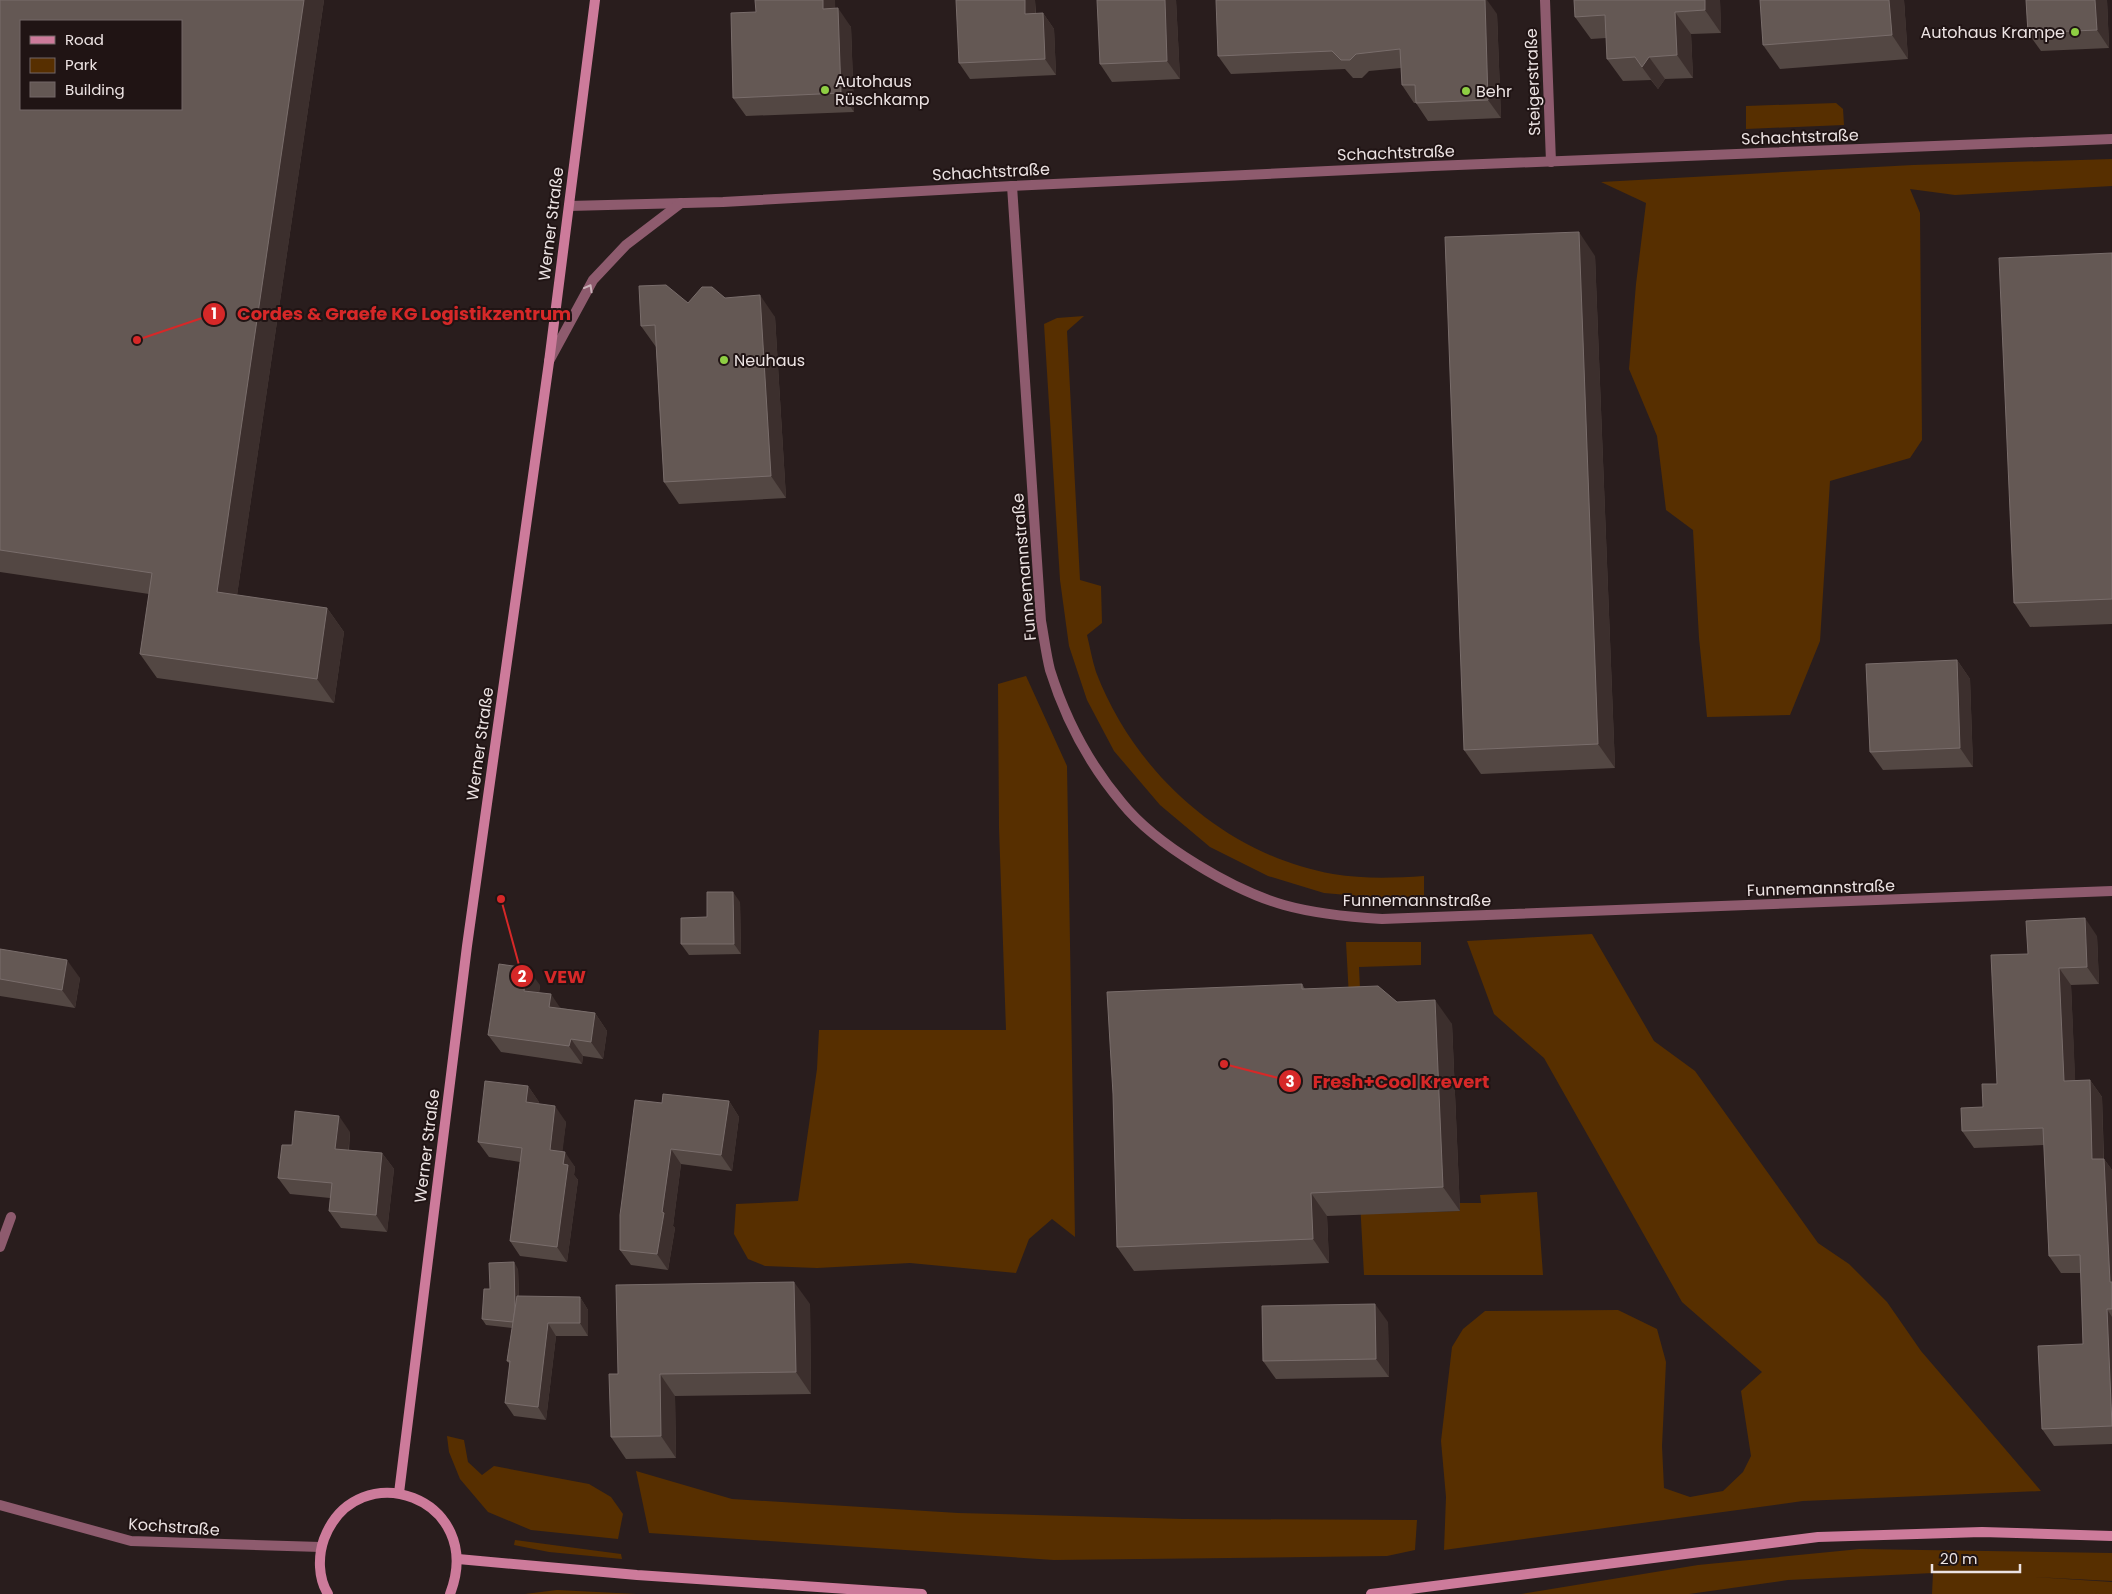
<svg xmlns="http://www.w3.org/2000/svg" width="2112" height="1594" font-family="Poppins,sans-serif">
	<style>
		.green { fill: #572f00 }
		.lines { fill: none; stroke-linecap: round; stroke-linejoin: round }
		.street { stroke: #8e5b6e; stroke-width: 10 }
		.secondary { stroke: #cd7b9b; stroke-width: 10 }
		.wall { fill: #534743 }
		.shaded-wall { fill: #3c2f2d }
		.building { fill: #645854; stroke: #796d6b; fill-rule: evenodd }
		.oneway { stroke: #cbb3ba }
		.poi-dot { fill: #8ece43; stroke: #201414; stroke-width: 2 }
		.labels { text-anchor: middle; dominant-baseline: central; stroke-width: 4; stroke-linejoin: round; paint-order: stroke }
		.poi-label { font-size: 16px; fill: #ece3e3; stroke: #201414; text-anchor: start }
		.street-label { font-size: 16px; fill: #ece3e3; stroke: #201414 }
		.leader { fill: none; stroke: #d62828; stroke-width: 2 }
		.callout-dot { fill: #d62828; stroke: #201414; stroke-width: 2 }
		.mark-label { font-size: 15px; text-anchor: middle; font-weight: bold; fill: #fff }
		.callout-label { font-size: 18px; text-anchor: middle; font-weight: bold; fill: #d62828; stroke: #201414; stroke-width: 4; stroke-linejoin: round; paint-order: stroke }
	</style>
	<rect width="100%" height="100%" fill="#291d1d"/>
	<g class="green">
		<path d="M 1836,103 L 1843,109 L 1844,125 L 1746,129 L 1746,106 Z"/>
		<path d="M 2112,159 L 2112,186 L 1955,195 L 1910,189 L 1920,213 L 1922,440 L 1910,458 L 1830,481 L 1820,641 L 1790,715 L 1707,717 L 1699,638 L 1693,530 L 1666,510 L 1657,436 L 1629,369 L 1636,284 L 1646,203 L 1601,182 L 1913,165 Z"/>
		<path d="M 1084,316 L 1067,331 L 1080,580 L 1101,586 L 1102,623 L 1087,635 C 1090,647 1092,660 1096,672 C 1135,774 1226,855 1333,874 C 1363,879 1394,878 1424,876 L 1424,896 L 1382,898 L 1324,893 L 1268,876 L 1210,847 L 1160,805 L 1114,751 L 1087,700 L 1069,646 L 1060,580 L 1044,324 L 1057,318 Z"/>
		<path d="M 1026,676 L 1067,766 L 1075,1237 L 1052,1219 L 1029,1239 L 1016,1273 L 910,1263 L 817,1268 L 765,1266 L 748,1259 L 734,1234 L 736,1204 L 798,1201 L 817,1069 L 819,1030 L 1006,1030 L 999,828 L 998,684 Z"/>
		<path d="M 1592,934 L 1654,1041 L 1695,1071 L 1818,1243 L 1849,1264 L 1887,1302 L 1921,1351 L 2041,1491 L 1803,1501 L 1444,1550 L 1446,1497 L 1441,1441 L 1452,1347 L 1463,1329 L 1485,1311 L 1618,1310 L 1657,1329 L 1666,1362 L 1662,1446 L 1664,1488 L 1690,1497 L 1723,1491 L 1743,1472 L 1751,1456 L 1741,1391 L 1762,1372 L 1682,1302 L 1544,1058 L 1494,1014 L 1467,941 Z"/>
		<path d="M 1346,942 L 1421,942 L 1421,965 L 1359,967 L 1370,1214 L 1459,1211 L 1459,1203 L 1481,1203 L 1480,1195 L 1537,1192 L 1543,1275 L 1364,1275 Z"/>
		<path d="M 447,1436 L 464,1440 L 468,1462 L 482,1475 L 494,1466 L 589,1484 L 611,1497 L 623,1514 L 618,1539 L 531,1530 L 488,1512 L 460,1479 L 449,1452 Z"/>
		<path d="M 636,1471 L 732,1499 L 958,1513 L 1183,1519 L 1417,1520 L 1415,1550 L 1387,1556 L 1054,1560 L 649,1533 Z"/>
		<path d="M 515,1540 L 621,1554 L 622,1559 L 549,1552 L 514,1545 Z"/>
		<path d="M 1860,1549 L 2112,1553 L 2112,1581 L 2034,1577 L 2112,1582 L 2112,1594 L 1932,1594 L 1933,1573 L 1788,1580 L 1689,1594 L 1521,1594 L 1698,1565 Z"/>
		<path d="M 557,1590 L 637,1594 L 525,1594 Z"/>
	</g>
	<g class="lines">
		<g class="street">
			<path d="M 1545,0 L 1551,162"/>
			<path d="M 1012,186 L 1041,621 C 1044,637 1046,654 1050,670 C 1065,718 1089,764 1122,803 C 1156,845 1232,890 1284,905 C 1316,914 1349,917 1382,919 L 2112,891"/>
			<path d="M 569,206 L 723,202 L 1012,186 L 1433,166 L 2112,139"/>
			<path d="M 549,361 L 593,280 L 626,245 L 681,203"/>
			<path d="M 0,1247 L 11,1217"/>
			<path d="M 0,1505 L 131,1541 L 321,1547"/>
		</g>
		<g class="secondary">
			<path d="M 399,1493 L 467,946 L 549,362 L 595,0"/>
			<path d="M 458,1559 L 637,1575 L 922,1594"/>
			<path d="M 328,1594 C 318,1578 318,1556 324,1539 C 357,1452 487,1498 450,1594"/>
			<path d="M 1371,1594 L 1818,1537 L 1982,1532 L 2112,1536"/>
		</g>
	</g>
	<g class="wall">
		<path d="M 0,0 L 324,0 L 237,595 L 327,608 L 344,632 L 334,703 L 157,678 L 140,654 L 149,594 L 0,572 Z"/>
		<path d="M 835,0 L 835,9 L 851,27 L 854,112 L 746,116 L 733,98 L 756,12 Z"/>
		<path d="M 1035,0 L 1036,14 L 1043,13 L 1054,29 L 1056,75 L 970,79 L 959,63 Z"/>
		<path d="M 1176,0 L 1180,79 L 1112,82 L 1100,64 Z"/>
		<path d="M 1574,0 L 1720,0 L 1721,33 L 1691,34 L 1693,78 L 1665,79 L 1658,89 L 1651,80 L 1623,81 L 1607,59 L 1606,38 L 1591,39 L 1575,17 Z"/>
		<path d="M 1904,0 L 1908,59 L 1780,69 L 1763,45 Z"/>
		<path d="M 2026,0 L 2107,0 L 2109,48 L 2041,51 L 2028,33 Z"/>
		<path d="M 1497,14 L 1501,118 L 1428,121 L 1416,103 L 1414,103 L 1402,85 L 1401,68 L 1369,71 L 1362,78 L 1353,78 L 1345,69 L 1231,74 L 1218,56 Z"/>
		<path d="M 2112,253 L 2112,624 L 2030,627 L 2014,603 Z"/>
		<path d="M 1595,256 L 1615,768 L 1481,774 L 1464,750 Z"/>
		<path d="M 725,298 L 775,317 L 786,498 L 679,504 L 664,482 L 656,347 L 641,326 L 688,303 Z"/>
		<path d="M 1957,660 L 1970,679 L 1973,767 L 1883,770 L 1870,752 Z"/>
		<path d="M 740,902 L 741,954 L 689,955 L 681,944 L 707,917 Z"/>
		<path d="M 2097,936 L 2099,984 L 2071,985 L 2075,1081 L 2090,1080 L 2102,1097 L 2104,1159 L 2112,1170 L 2112,1444 L 2054,1446 L 2042,1429 L 2083,1344 L 2081,1273 L 2061,1273 L 2049,1256 L 2044,1145 L 1974,1148 L 1962,1131 L 1983,1107 L 1997,1084 L 2028,954 Z"/>
		<path d="M 0,949 L 80,978 L 75,1008 L 0,996 Z"/>
		<path d="M 1302,984 L 1305,989 L 1397,1002 L 1452,1024 L 1460,1211 L 1327,1216 L 1329,1263 L 1134,1271 L 1117,1247 Z"/>
		<path d="M 540,985 L 539,993 L 561,1008 L 595,1013 L 607,1031 L 603,1059 L 583,1056 L 582,1064 L 501,1052 L 488,1035 Z"/>
		<path d="M 528,1086 L 539,1102 L 538,1104 L 566,1122 L 562,1151 L 575,1167 L 574,1175 L 578,1180 L 567,1262 L 520,1256 L 510,1241 L 520,1162 L 489,1157 L 478,1142 Z"/>
		<path d="M 729,1101 L 739,1117 L 732,1171 L 681,1164 L 673,1226 L 675,1228 L 668,1270 L 631,1265 L 620,1250 L 662,1103 Z"/>
		<path d="M 350,1132 L 349,1150 L 382,1153 L 394,1169 L 387,1232 L 341,1228 L 329,1211 L 330,1198 L 290,1194 L 278,1178 L 292,1145 Z"/>
		<path d="M 518,1269 L 519,1297 L 580,1297 L 588,1310 L 588,1336 L 556,1336 L 546,1420 L 514,1416 L 505,1403 L 510,1364 L 507,1361 L 512,1328 L 486,1325 L 482,1319 L 490,1289 Z"/>
		<path d="M 810,1304 L 811,1394 L 675,1396 L 676,1458 L 626,1459 L 611,1437 L 618,1374 Z"/>
		<path d="M 1388,1322 L 1389,1377 L 1276,1379 L 1263,1361 Z"/>
	</g>
	<g class="shaded-wall">
		<path d="M 304,0 L 324,0 L 234,616 L 217,592 Z"/>
		<path d="M 823,0 L 835,0 L 836,27 L 823,9 Z"/>
		<path d="M 1025,0 L 1035,0 L 1036,30 L 1025,14 Z"/>
		<path d="M 1165,0 L 1176,0 L 1180,79 L 1167,61 Z"/>
		<path d="M 1485,0 L 1487,0 L 1497,14 L 1501,118 L 1488,100 Z"/>
		<path d="M 1705,0 L 1720,0 L 1721,33 L 1705,10 Z"/>
		<path d="M 1889,0 L 1904,0 L 1908,59 L 1892,35 Z"/>
		<path d="M 2095,0 L 2107,0 L 2109,48 L 2097,30 Z"/>
		<path d="M 838,8 L 851,27 L 854,112 L 841,93 Z"/>
		<path d="M 1675,12 L 1691,34 L 1693,78 L 1677,55 Z"/>
		<path d="M 1043,13 L 1054,29 L 1056,75 L 1045,59 Z"/>
		<path d="M 1649,57 L 1665,79 L 1658,89 L 1642,67 Z"/>
		<path d="M 1579,232 L 1595,256 L 1615,768 L 1598,744 Z"/>
		<path d="M 760,295 L 775,317 L 786,498 L 771,476 Z"/>
		<path d="M 327,608 L 344,632 L 334,703 L 317,679 Z"/>
		<path d="M 1957,660 L 1970,679 L 1973,767 L 1960,748 Z"/>
		<path d="M 733,892 L 740,902 L 741,954 L 734,944 Z"/>
		<path d="M 2085,918 L 2097,936 L 2099,984 L 2087,967 Z"/>
		<path d="M 67,960 L 80,978 L 75,1008 L 62,990 Z"/>
		<path d="M 527,968 L 540,985 L 537,1008 L 524,991 Z"/>
		<path d="M 2059,968 L 2071,985 L 2076,1098 L 2064,1081 Z"/>
		<path d="M 551,994 L 563,1012 L 549,1007 Z"/>
		<path d="M 1435,1000 L 1452,1024 L 1460,1211 L 1443,1187 Z"/>
		<path d="M 595,1013 L 607,1031 L 603,1059 L 591,1042 Z"/>
		<path d="M 571,1039 L 583,1056 L 582,1064 L 569,1046 Z"/>
		<path d="M 2090,1080 L 2102,1097 L 2104,1176 L 2092,1159 Z"/>
		<path d="M 528,1086 L 539,1102 L 537,1118 L 526,1102 Z"/>
		<path d="M 729,1101 L 739,1117 L 732,1171 L 721,1155 Z"/>
		<path d="M 555,1106 L 566,1122 L 561,1165 L 550,1150 Z"/>
		<path d="M 339,1116 L 350,1132 L 347,1165 L 335,1149 Z"/>
		<path d="M 671,1149 L 681,1164 L 673,1226 L 675,1228 L 668,1270 L 657,1254 Z"/>
		<path d="M 565,1152 L 575,1167 L 574,1175 L 578,1180 L 567,1262 L 557,1247 Z"/>
		<path d="M 382,1153 L 394,1169 L 387,1232 L 376,1215 Z"/>
		<path d="M 2104,1159 L 2112,1170 L 2112,1285 L 2110,1282 Z"/>
		<path d="M 1311,1193 L 1327,1216 L 1329,1263 L 1313,1239 Z"/>
		<path d="M 514,1262 L 518,1269 L 520,1329 L 515,1322 Z"/>
		<path d="M 794,1282 L 810,1304 L 811,1394 L 796,1372 Z"/>
		<path d="M 580,1297 L 588,1310 L 588,1336 L 580,1323 Z"/>
		<path d="M 1375,1304 L 1388,1322 L 1389,1377 L 1376,1359 Z"/>
		<path d="M 2107,1309 L 2112,1317 L 2112,1426 Z"/>
		<path d="M 548,1323 L 556,1336 L 546,1420 L 538,1407 Z"/>
		<path d="M 660,1374 L 675,1396 L 676,1458 L 661,1436 Z"/>
	</g>
	<g class="building">
		<path d="M 0,0 L 304,0 L 217,592 L 327,608 L 317,679 L 140,654 L 152,573 L 0,550 ZM 21,21 L 181,21 L 181,109 L 21,109 Z"/>
		<path d="M 755,0 L 823,0 L 823,9 L 838,8 L 841,93 L 733,98 L 731,13 L 756,12 Z"/>
		<path d="M 956,0 L 1025,0 L 1025,14 L 1043,13 L 1045,59 L 959,63 Z"/>
		<path d="M 1097,0 L 1165,0 L 1167,61 L 1100,64 Z"/>
		<path d="M 1216,0 L 1485,0 L 1488,100 L 1416,103 L 1415,85 L 1402,85 L 1400,49 L 1356,54 L 1350,60 L 1341,60 L 1332,51 L 1218,56 Z"/>
		<path d="M 1574,0 L 1705,0 L 1705,10 L 1675,12 L 1677,55 L 1649,57 L 1642,67 L 1635,57 L 1607,59 L 1605,15 L 1575,17 Z"/>
		<path d="M 1760,0 L 1889,0 L 1892,35 L 1763,45 Z"/>
		<path d="M 2026,0 L 2095,0 L 2097,30 L 2028,33 Z"/>
		<path d="M 1579,232 L 1598,744 L 1464,750 L 1445,237 Z"/>
		<path d="M 2112,253 L 2112,599 L 2014,603 L 1999,258 Z"/>
		<path d="M 666,285 L 688,303 L 702,287 L 712,287 L 725,298 L 760,295 L 771,476 L 664,482 L 655,325 L 641,326 L 639,286 Z"/>
		<path d="M 1957,660 L 1960,748 L 1870,752 L 1866,664 Z"/>
		<path d="M 707,892 L 733,892 L 734,944 L 681,944 L 681,918 L 707,917 Z"/>
		<path d="M 2085,918 L 2087,967 L 2059,968 L 2064,1081 L 2090,1080 L 2092,1159 L 2104,1159 L 2110,1282 L 2112,1282 L 2112,1309 L 2107,1309 L 2112,1426 L 2042,1429 L 2038,1346 L 2083,1344 L 2080,1255 L 2049,1256 L 2043,1128 L 1962,1131 L 1961,1108 L 1983,1107 L 1982,1084 L 1997,1084 L 1991,955 L 2028,954 L 2026,921 Z"/>
		<path d="M 0,949 L 67,960 L 62,990 L 0,979 Z"/>
		<path d="M 499,964 L 527,968 L 524,991 L 551,994 L 549,1007 L 595,1013 L 591,1042 L 571,1039 L 569,1046 L 488,1035 Z"/>
		<path d="M 1302,984 L 1302,989 L 1378,986 L 1397,1002 L 1435,1000 L 1443,1187 L 1311,1193 L 1313,1239 L 1117,1247 L 1113,1094 L 1107,992 Z"/>
		<path d="M 485,1081 L 528,1086 L 526,1102 L 555,1106 L 550,1150 L 565,1152 L 563,1164 L 568,1165 L 557,1247 L 510,1241 L 522,1148 L 478,1142 Z"/>
		<path d="M 663,1094 L 729,1101 L 721,1155 L 671,1149 L 662,1212 L 664,1213 L 657,1254 L 620,1250 L 620,1215 L 635,1100 L 662,1103 Z"/>
		<path d="M 295,1111 L 339,1116 L 335,1149 L 382,1153 L 376,1215 L 329,1211 L 332,1183 L 278,1178 L 282,1145 L 292,1145 Z"/>
		<path d="M 514,1262 L 515,1308 L 513,1322 L 482,1319 L 484,1289 L 490,1289 L 489,1263 Z"/>
		<path d="M 794,1282 L 796,1372 L 660,1374 L 661,1436 L 611,1437 L 609,1374 L 618,1374 L 616,1285 Z"/>
		<path d="M 517,1296 L 580,1297 L 580,1323 L 548,1323 L 538,1407 L 505,1403 L 510,1361 L 507,1361 Z"/>
		<path d="M 1375,1304 L 1376,1359 L 1263,1361 L 1262,1306 Z"/>
	</g>
	<defs><path id="oneway-chevron" d="M-2-3.5L2.5 0L-2 3.5" fill="none" stroke-width="1.6" stroke-linecap="round" stroke-linejoin="round" transform="scale(1.25)"/></defs>
	<use class="oneway" href="#oneway-chevron" transform="translate(589 288) rotate(-61)"/>
	<g class="poi-dot">
		<circle cx="2075" cy="32" r="5"/>
		<circle cx="825" cy="90" r="5"/>
		<circle cx="1466" cy="91" r="5"/>
		<circle cx="724" cy="360" r="5"/>
	</g>
	<g class="labels">
		<g class="poi-label">
			<text x="2065" y="32" text-anchor="end">Autohaus Krampe</text>
			<text x="835" y="81">Autohaus<tspan x="835" dy="18">Rüschkamp</tspan></text>
			<text x="1476" y="91">Behr</text>
			<text x="734" y="360">Neuhaus</text>
		</g>
		<g class="street-label">
			<text transform="translate(1533 82) rotate(-92)">Steigerstraße</text>
			<text transform="translate(1800 137) rotate(-2)">Schachtstraße</text>
			<text transform="translate(1396 153) rotate(-2)">Schachtstraße</text>
			<text transform="translate(991 172) rotate(-3)">Schachtstraße</text>
			<text transform="translate(551 224) rotate(-83)">Werner Straße</text>
			<text transform="translate(1024 567) rotate(-95)">Funnemannstraße</text>
			<text transform="translate(480 744) rotate(-82)">Werner Straße</text>
			<text transform="translate(1821 888) rotate(-2)">Funnemannstraße</text>
			<text x="1417" y="900">Funnemannstraße</text>
			<text transform="translate(427 1146) rotate(-83)">Werner Straße</text>
			<text transform="translate(174 1527) rotate(4)">Kochstraße</text>
		</g>
	</g>
	<path class="leader" d="M137 340L214 314M501 899L522 976M1224 1064L1290 1081"/>
	<g class="callout-dot">
		<circle cx="137" cy="340" r="5"/>
		<circle cx="501" cy="899" r="5"/>
		<circle cx="1224" cy="1064" r="5"/>
		<circle cx="214" cy="314" r="12"/>
		<circle cx="522" cy="976" r="12"/>
		<circle cx="1290" cy="1081" r="12"/>
	</g>
	<g class="mark-label">
		<text x="214" y="319">1</text>
		<text x="522" y="982">2</text>
		<text x="1290" y="1087">3</text>
	</g>
	<g class="callout-label">
		<text x="404" y="320">Cordes &amp; Graefe KG Logistikzentrum</text>
		<text x="565" y="983">VEW</text>
		<text x="1401" y="1088">Fresh+Cool Krevert</text>
	</g>
	<rect x="20" y="20" width="162" height="90" fill="#201414" stroke="#726767"/>
	<rect x="30" y="36" width="25" height="8" fill="#cd7b9b" stroke="#726767"/>
	<text x="65" y="45" font-size="15" fill="#ece3e3">Road</text>
	<rect x="30" y="58" width="25" height="15" fill="#572f00" stroke="#726767"/>
	<text x="65" y="70" font-size="15" fill="#ece3e3">Park</text>
	<rect x="30" y="82" width="25" height="15" fill="#645854" stroke="#726767"/>
	<text x="65" y="95" font-size="15" fill="#ece3e3">Building</text>
	<path d="M1932 1564v8h88v-8" fill="none" stroke="#ece3e3" stroke-width="2.5"/>
	<text x="1940" y="1564" font-size="15" fill="#ece3e3" stroke="#201414" stroke-width="4" paint-order="stroke">20 m</text>
</svg>
